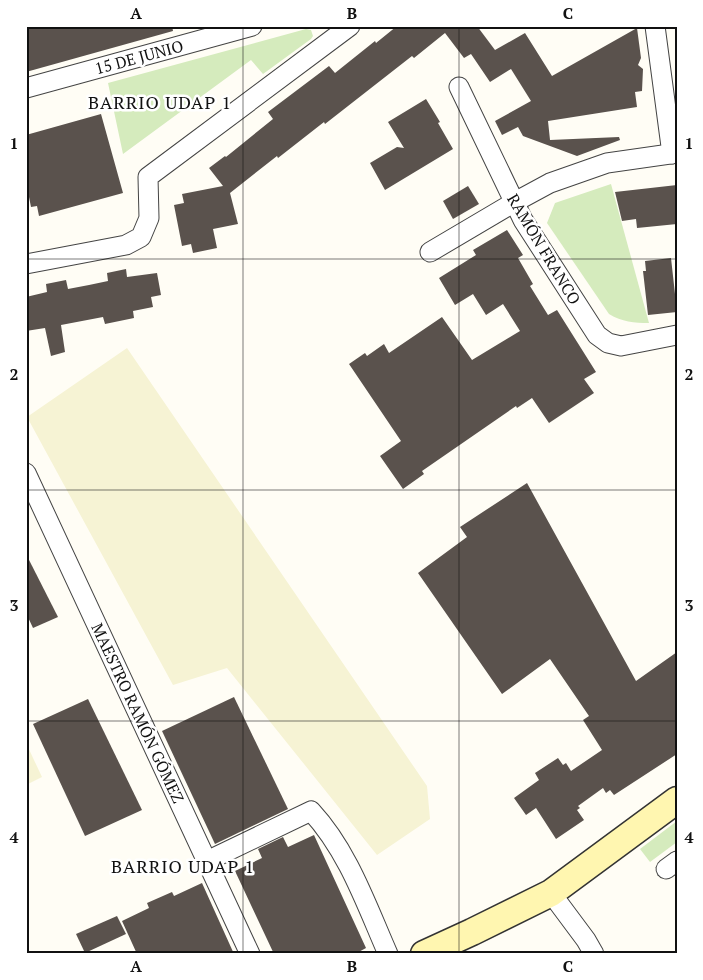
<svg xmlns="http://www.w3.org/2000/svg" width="703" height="980" font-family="'PT Serif',serif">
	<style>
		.farmland { fill: #f6f3d4 }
		.green { fill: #d5ebbd }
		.building { fill: #5a524d }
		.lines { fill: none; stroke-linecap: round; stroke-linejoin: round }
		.minor-casing { stroke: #444; stroke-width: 21 }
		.secondary-casing { stroke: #333; stroke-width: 29 }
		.minor { stroke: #fff; stroke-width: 19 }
		.secondary { stroke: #fff6b0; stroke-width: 26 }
		.grid { fill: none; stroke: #111; stroke-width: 1; stroke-opacity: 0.55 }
		.labels { text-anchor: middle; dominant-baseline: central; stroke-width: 5; stroke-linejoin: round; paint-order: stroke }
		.street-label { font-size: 16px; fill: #111; stroke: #fff }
		.neighbourhood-label { font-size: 18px; letter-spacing: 1px; fill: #111; stroke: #fff }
		.neatline { fill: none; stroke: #111; stroke-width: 2 }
		.grid-label { font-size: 16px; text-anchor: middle; font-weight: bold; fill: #111 }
	</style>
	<rect width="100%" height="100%" fill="#fffdf5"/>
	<g class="farmland">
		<path d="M 127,348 L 427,786 L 430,819 L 377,855 L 227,668 L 173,685 L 27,417 Z"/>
		<path d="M 26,743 L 42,777 L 26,785 Z"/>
	</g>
	<g class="green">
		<path d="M 306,29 L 311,30 L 313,36 L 311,39 L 263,74 L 251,60 L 123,154 L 108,83 Z"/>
		<path d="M 611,184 L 649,323 C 634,323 622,322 609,314 L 547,223 L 555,203 Z"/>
		<path d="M 677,821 L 677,842 L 650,862 L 640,849 Z"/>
	</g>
	<g class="building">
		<path d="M 26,26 L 172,26 L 173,31 L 26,72 Z"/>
		<path d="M 397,26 L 477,26 L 495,50 L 525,33 L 552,76 L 637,28 L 641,58 L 638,65 L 643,69 L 642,91 L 635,92 L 637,107 L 548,121 L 550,140 L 619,137 L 620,140 L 577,156 L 523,136 L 518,127 L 502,135 L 495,121 L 531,101 L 511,69 L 490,82 L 471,54 L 464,58 L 445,33 L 414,58 L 412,56 L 325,124 L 324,122 L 278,158 L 277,156 L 230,193 L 238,224 L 213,229 L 217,248 L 193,253 L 191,244 L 182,246 L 174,205 L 184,203 L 182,194 L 223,186 L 209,168 L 225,156 L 226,157 L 273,119 L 268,112 L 329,66 L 335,73 L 375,41 L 376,43 Z"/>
		<path d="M 426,99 L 440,122 L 438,123 L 453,149 L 385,190 L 370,163 L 397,147 L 404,148 L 388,122 Z"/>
		<path d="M 101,114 L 123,193 L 39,216 L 37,206 L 31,207 L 29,197 L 26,198 L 26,135 Z"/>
		<path d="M 677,185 L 677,224 L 637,228 L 636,219 L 622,221 L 615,192 Z"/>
		<path d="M 468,186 L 479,204 L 453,219 L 443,201 Z"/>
		<path d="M 507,230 L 523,255 L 518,258 L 533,284 L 530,286 L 548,315 L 557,310 L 596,372 L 584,379 L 594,393 L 549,423 L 532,398 L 517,408 L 516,406 L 422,471 L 424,474 L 403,489 L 380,456 L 401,441 L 349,364 L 365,353 L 367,356 L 384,344 L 389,353 L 442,317 L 472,360 L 520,331 L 503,304 L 486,315 L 473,294 L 455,305 L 439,278 L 476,255 L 473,250 Z"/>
		<path d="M 671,258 L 677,312 L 648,315 L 643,271 L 646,271 L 645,261 Z"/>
		<path d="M 126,269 L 127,277 L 157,273 L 161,295 L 151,297 L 153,307 L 133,311 L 134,318 L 105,324 L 103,317 L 61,325 L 65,352 L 51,356 L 45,328 L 26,331 L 26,297 L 47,292 L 46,284 L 66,280 L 68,289 L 89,285 L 108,281 L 107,273 Z"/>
		<path d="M 527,483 L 636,681 L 677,652 L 677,754 L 614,795 L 610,790 L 606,793 L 603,788 L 578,806 L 580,808 L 577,810 L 584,820 L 556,839 L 536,808 L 526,815 L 514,798 L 539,780 L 535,773 L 558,758 L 563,765 L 566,763 L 571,771 L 602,750 L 583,720 L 589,716 L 550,659 L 502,694 L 418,573 L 467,537 L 460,527 Z"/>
		<path d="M 26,554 L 58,617 L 33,628 L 26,613 Z"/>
		<path d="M 234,697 L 288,809 L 215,844 L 162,731 Z"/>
		<path d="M 88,699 L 142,810 L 85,836 L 33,724 Z"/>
		<path d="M 314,835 L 366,948 L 355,954 L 274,954 L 235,871 L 262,858 L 258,849 L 283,837 L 288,847 Z"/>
		<path d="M 202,883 L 234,954 L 137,954 L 122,921 L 149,908 L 147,903 L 172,892 L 174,896 Z"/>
		<path d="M 117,916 L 126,934 L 85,953 L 76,934 Z"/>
	</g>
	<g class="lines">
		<g class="minor-casing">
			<g id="minor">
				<path d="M 655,26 L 672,154"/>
				<path d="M 459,87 L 523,220 L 597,335 L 608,343 L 621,346 L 677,335"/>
				<path d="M 26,88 L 252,26"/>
				<path d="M 430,252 L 513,203 L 550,183 L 607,163 L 677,153"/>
				<path d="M 26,264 L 126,245 L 141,237 L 149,218 L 148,177 L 350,26"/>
				<path d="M 26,473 L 250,954"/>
				<path d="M 207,861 L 311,811 C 348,851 366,904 388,954"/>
				<path d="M 666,869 L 677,861"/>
				<path d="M 551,893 L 586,940 L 594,954"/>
			</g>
		</g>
		<g class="secondary-casing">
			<path id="secondary" d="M 424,954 L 472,932 L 551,893 L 677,800"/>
		</g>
		<use href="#minor" class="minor"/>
		<use href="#secondary" class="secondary"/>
	</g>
	<path class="grid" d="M 243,26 L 243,954M 459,26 L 459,954M 26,259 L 677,259M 26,490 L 677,490M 26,721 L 677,721"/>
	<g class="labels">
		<g class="street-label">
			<text transform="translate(139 57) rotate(-15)">15 DE JUNIO</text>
			<text transform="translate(544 249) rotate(59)">RAMÓN FRANCO</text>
			<text transform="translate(138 713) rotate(65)">MAESTRO RAMÓN GÓMEZ</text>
		</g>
		<g class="neighbourhood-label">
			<text x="160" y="102">BARRIO UDAP 1</text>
			<text x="183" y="866">BARRIO UDAP 1</text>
		</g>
	</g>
	<rect width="703" height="980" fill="none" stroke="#ffffff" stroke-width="55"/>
	<rect x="28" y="28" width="648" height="924" class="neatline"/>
	<g class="grid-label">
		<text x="136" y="19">A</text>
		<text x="352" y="19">B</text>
		<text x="568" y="19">C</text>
		<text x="14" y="149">1</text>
		<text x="689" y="149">1</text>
		<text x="14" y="380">2</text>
		<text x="689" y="380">2</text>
		<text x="14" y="611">3</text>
		<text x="689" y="611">3</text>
		<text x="14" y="843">4</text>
		<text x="689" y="843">4</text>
		<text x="136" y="972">A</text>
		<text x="352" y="972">B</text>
		<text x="568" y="972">C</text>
	</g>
</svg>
